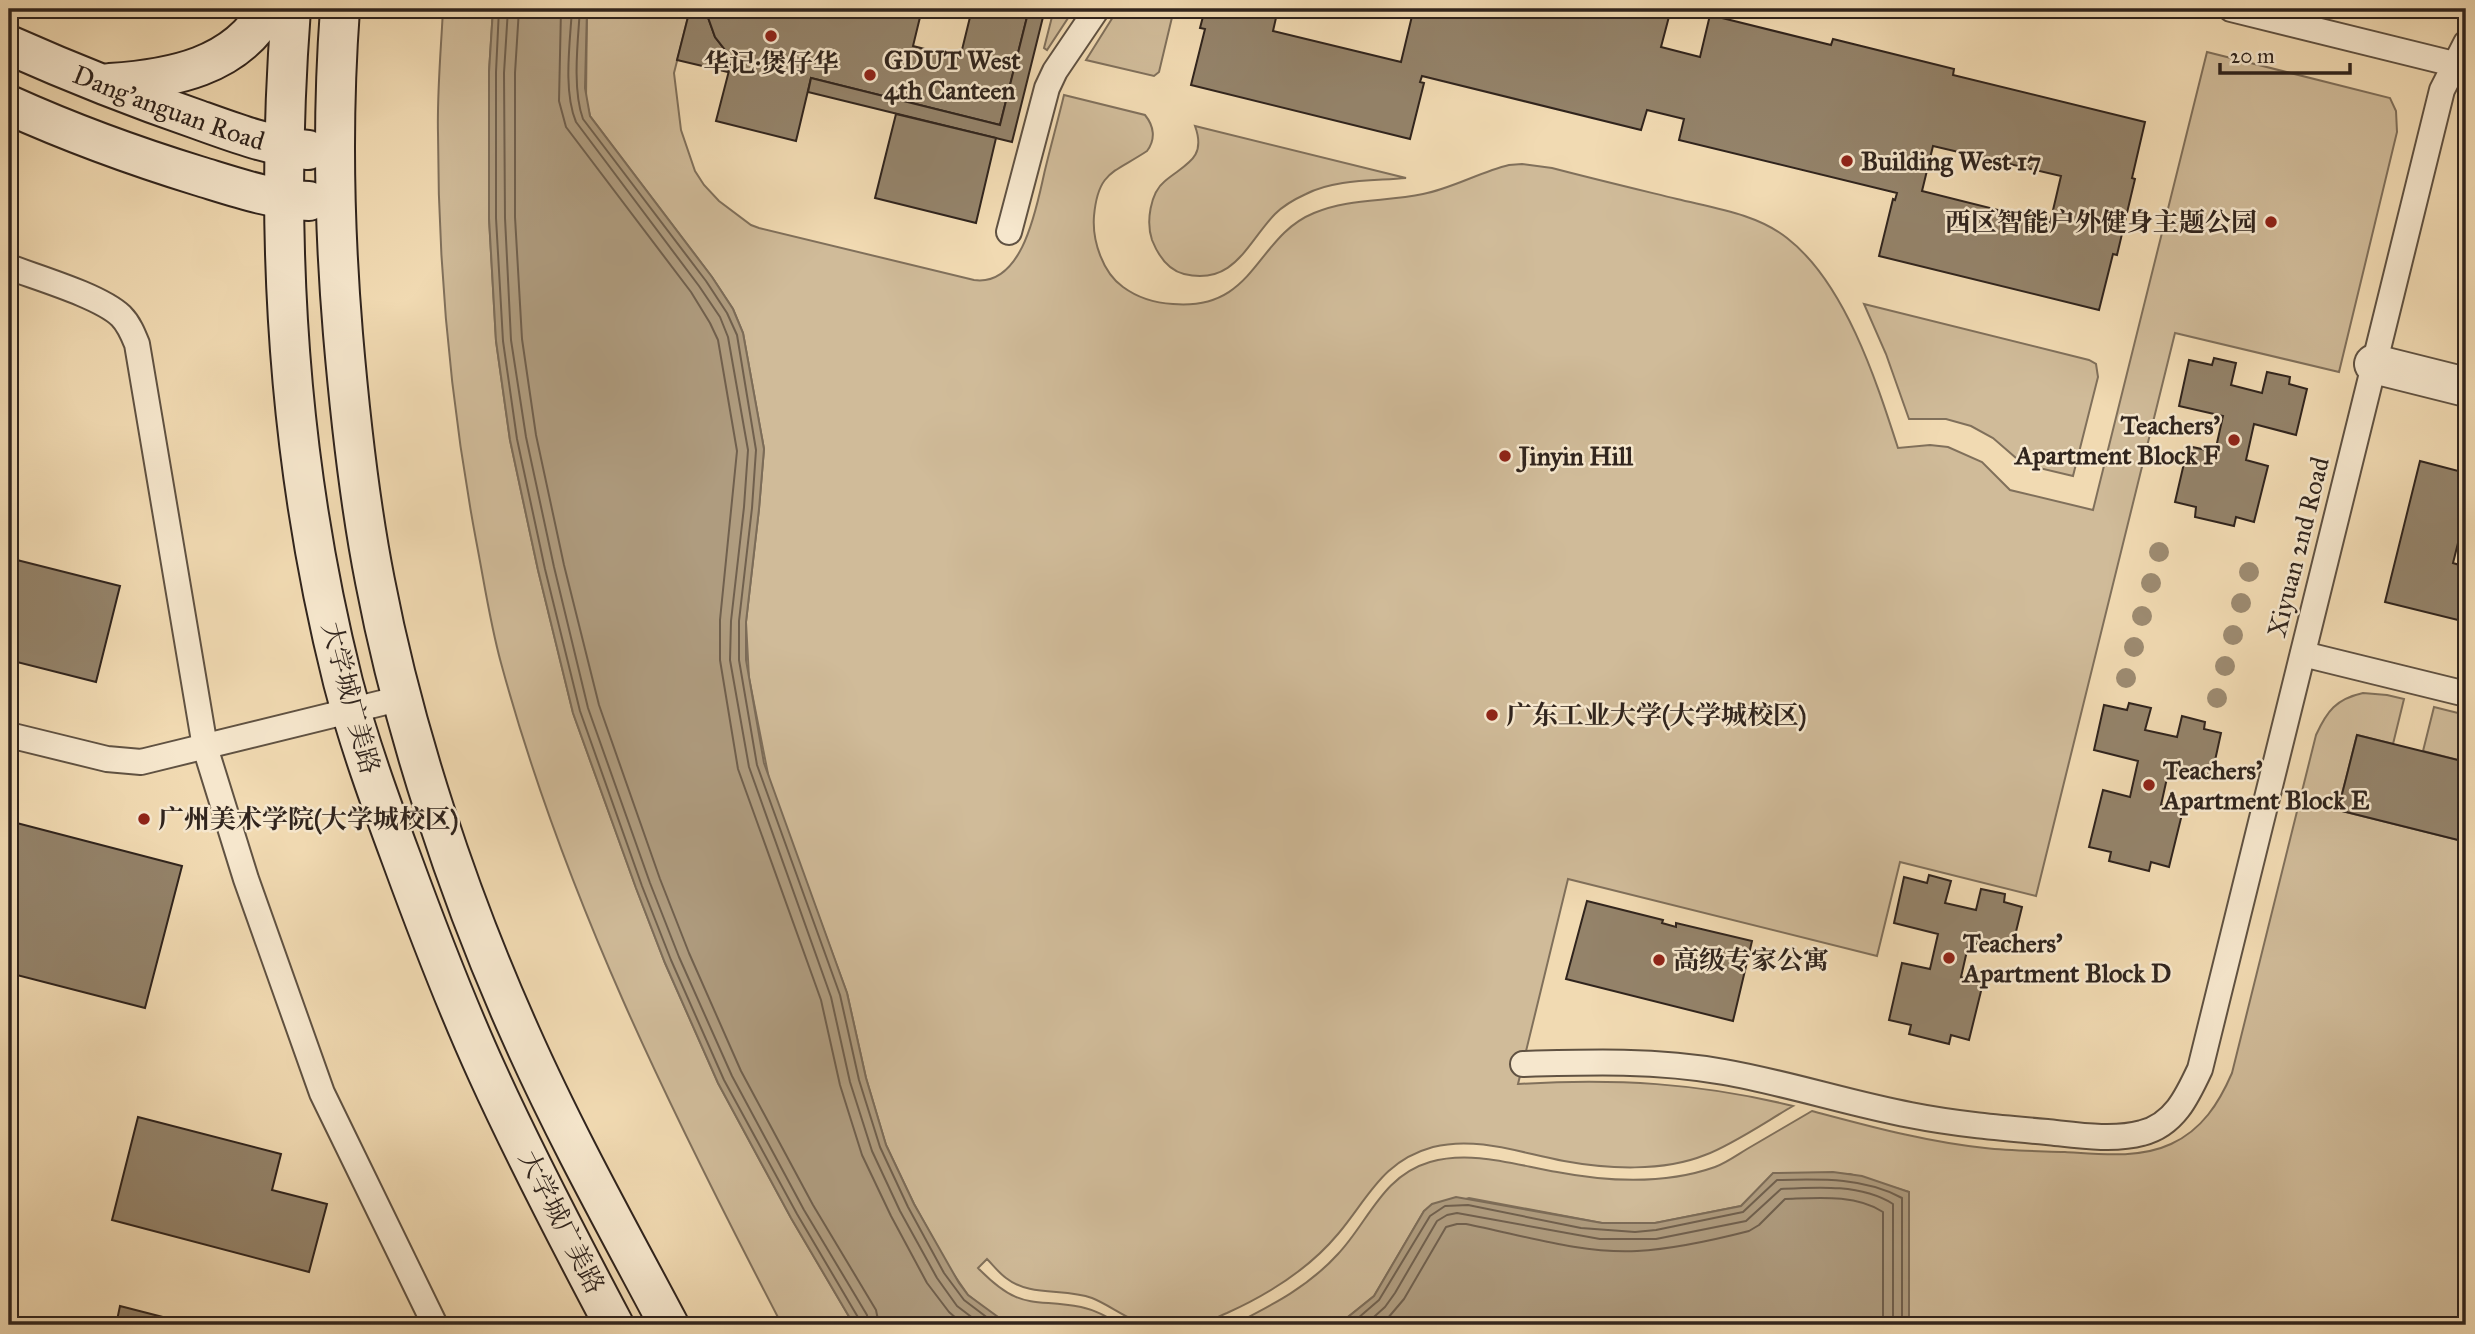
<svg xmlns="http://www.w3.org/2000/svg" width="2475" height="1334" font-family="'IM FELL Great Primer','Noto Serif SC',serif">
	<style>
		.green { fill: #d0bb99; stroke: #80705b; stroke-width: 2 }
		.water { fill: #af9c7f; stroke: #7c6c58; stroke-width: 2 }
		.lines { fill: none; stroke-linecap: round; stroke-linejoin: round }
		.shore { stroke: #70604e; stroke-width: 2 }
		.building { fill: #94836a; stroke: #30241d; stroke-width: 2; fill-rule: evenodd }
		.lane-casing { stroke: #605242; stroke-width: 28 }
		.street-casing { stroke: #605242; stroke-width: 42 }
		.secondary-casing { stroke: #30241d; stroke-width: 42 }
		.lane { stroke: #f6e7cd; stroke-width: 24 }
		.street { stroke: #f6e7cd; stroke-width: 38 }
		.secondary { stroke: #f6e7cd; stroke-width: 38 }
		.tree { fill: #9d8b71 }
		.poi-dot { fill: #8f2418; stroke: #f6e7cd; stroke-width: 2.5 }
		.labels { text-anchor: middle; dominant-baseline: central; stroke-width: 5; stroke-linejoin: round; paint-order: stroke }
		.poi-label { font-size: 26px; font-weight: bold; fill: #30241d; stroke: #f6e7cd; text-anchor: start }
		.street-label { font-size: 26px; fill: #30241d; stroke: #f6e7cd }
	</style>
	<rect width="100%" height="100%" fill="#f1dab2"/>
	<filter id="stains"><feTurbulence type="fractalNoise" baseFrequency=".00286" numOctaves="4"/><feColorMatrix values="0 0 0 0 .2 0 0 0 0 .09 0 0 0 0 .02 0 0 0 .5 -.17"/></filter>
	<radialGradient id="worn" r=".72"><stop offset=".6" stop-color="#630" stop-opacity="0"/><stop offset="1" stop-color="#630" stop-opacity=".3"/></radialGradient>
	<g class="green">
		<path d="M 443,9 L 493,9 L 489,72 L 489,218 L 496,341 L 510,440 L 538,570 L 573,713 L 636,888 L 665,963 L 718,1083 L 791,1218 L 854,1325 L 782,1325 C 670,1110 565,898 501,663 C 490,623 484,581 476,540 C 451,406 438,270 438,133 C 437,92 441,50 443,9 Z"/>
		<path d="M 587,9 L 690,9 L 674,73 L 681,130 L 695,171 L 704,185 L 719,201 L 751,225 L 759,228 L 974,280 C 1024,287 1037,204 1045,170 C 1051,145 1058,120 1064,95 L 1145,115 C 1154,126 1156,139 1147,151 C 1114,173 1098,171 1094,216 C 1092,241 1103,273 1123,287 C 1138,298 1155,303 1173,304 C 1256,311 1255,237 1314,213 C 1349,198 1386,202 1423,194 C 1453,188 1480,172 1509,165 L 1522,164 L 1552,168 C 1594,179 1636,189 1677,199 C 1714,208 1757,214 1787,238 C 1845,283 1876,380 1898,448 L 1930,445 L 1948,447 L 1982,462 L 2010,490 L 2093,510 L 2207,52 L 2390,98 L 2396,111 L 2397,132 L 2339,372 L 2175,333 L 2036,896 L 1900,862 L 1877,956 L 1568,879 L 1518,1084 C 1614,1078 1700,1083 1793,1106 C 1767,1121 1732,1145 1705,1155 C 1663,1172 1607,1169 1564,1161 C 1521,1153 1477,1136 1433,1147 C 1382,1161 1369,1197 1338,1234 C 1308,1270 1269,1294 1227,1313 C 1217,1317 1208,1323 1197,1325 C 1183,1327 1164,1327 1150,1325 C 1132,1323 1110,1305 1092,1298 C 1064,1288 1030,1297 1006,1278 C 999,1273 993,1265 987,1259 L 978,1268 C 1020,1311 1030,1298 1081,1307 C 1096,1310 1109,1318 1121,1325 L 1009,1325 L 983,1307 L 968,1295 L 950,1269 L 914,1204 L 886,1145 L 866,1078 L 847,993 L 770,784 L 749,678 L 746,622 L 759,509 L 764,449 L 743,333 L 733,309 L 712,277 L 590,116 L 586,100 Z"/>
		<path d="M 1054,9 L 1074,9 L 1047,50 L 1044,48 Z"/>
		<path d="M 1118,9 L 1174,9 L 1159,72 L 1154,76 L 1086,60 Z"/>
		<path d="M 1195,126 L 1406,178 C 1374,181 1335,179 1306,194 C 1295,199 1284,205 1275,214 C 1247,243 1234,286 1184,274 C 1168,270 1158,255 1152,240 C 1146,222 1150,193 1165,181 C 1185,164 1207,159 1195,126 Z"/>
		<path d="M 1864,304 L 2089,360 L 2096,364 L 2098,377 L 2073,476 L 2023,464 L 1993,438 L 1971,426 L 1946,419 L 1909,419 L 1886,354 Z"/>
		<path d="M 2363,693 L 2387,695 L 2404,699 L 2393,744 L 2357,735 L 2338,810 L 2466,842 L 2466,1325 L 1909,1325 L 1909,1192 L 1850,1174 L 1774,1173 L 1741,1206 L 1655,1223 L 1602,1223 L 1469,1198 L 1424,1211 L 1374,1296 L 1338,1325 L 1233,1325 C 1272,1305 1308,1287 1338,1254 C 1369,1221 1382,1176 1430,1162 C 1471,1150 1516,1165 1557,1172 C 1609,1182 1664,1185 1715,1167 C 1726,1163 1737,1155 1747,1149 C 1769,1136 1790,1124 1812,1111 C 1869,1126 1926,1142 1985,1148 C 2011,1151 2038,1151 2065,1152 C 2099,1154 2139,1159 2171,1144 C 2202,1130 2219,1103 2232,1073 L 2316,735 C 2327,711 2336,699 2363,693 Z"/>
		<path d="M 2434,707 L 2466,715 L 2466,762 L 2423,751 Z"/>
	</g>
	<g class="water">
		<path d="M 493,9 L 587,9 L 585,88 L 590,116 L 712,277 L 733,309 L 743,333 L 764,449 L 759,509 L 746,622 L 746,660 L 764,763 L 847,993 L 866,1078 L 886,1145 L 914,1204 L 959,1283 L 968,1295 L 1009,1325 L 854,1325 L 791,1218 L 718,1083 L 665,963 L 636,888 L 573,713 L 538,570 L 510,440 L 496,341 L 489,218 L 489,72 Z"/>
		<path d="M 1833,1172 L 1862,1176 L 1909,1192 L 1909,1325 L 1338,1325 L 1374,1296 L 1424,1211 L 1432,1204 L 1456,1197 L 1602,1223 L 1655,1223 L 1741,1206 L 1773,1173 Z"/>
	</g>
	<g class="lines">
		<g class="shore">
			<path d="M 499,9 L 496,72 L 496,218 L 503,341 L 517,439 L 545,569 L 580,711 L 642,886 L 671,960 L 724,1080 L 797,1214 L 859,1319 L 860,1325"/>
			<path d="M 508,9 L 504,73 L 505,218 L 511,340 L 526,437 L 554,567 L 588,708 L 650,883 L 679,957 L 732,1076 L 804,1210 L 867,1315 L 868,1325"/>
			<path d="M 519,9 L 515,73 L 515,217 L 522,339 L 536,435 L 564,565 L 599,705 L 660,879 L 689,953 L 741,1071 L 813,1205 L 876,1310 L 879,1325"/>
			<path d="M 561,9 L 559,101 L 566,127 L 691,292 L 710,323 L 718,340 L 737,451 L 720,620 L 720,660 L 738,769 L 821,1000 L 840,1085 L 862,1155 L 891,1216 L 927,1283 L 949,1312 L 964,1325"/>
			<path d="M 572,9 C 570,43 563,91 576,122 L 699,286 L 720,317 L 728,337 L 748,450 L 744,507 L 731,621 L 730,660 L 749,767 L 831,997 L 850,1082 L 872,1151 L 900,1211 L 937,1278 L 957,1306 L 982,1325"/>
			<path d="M 580,9 C 578,40 572,89 583,119 L 706,281 L 727,313 L 737,335 L 756,450 L 752,508 L 739,621 L 739,660 L 757,765 L 840,995 L 859,1080 L 880,1147 L 908,1207 L 944,1273 L 964,1300 L 997,1325"/>
			<path d="M 1350,1325 L 1379,1300 L 1430,1216 L 1445,1206 L 1468,1205 L 1581,1228 L 1635,1232 L 1656,1230 L 1743,1212 L 1777,1180 C 1819,1179 1864,1177 1902,1198 L 1902,1325"/>
			<path d="M 1365,1325 L 1385,1307 L 1395,1293 L 1437,1221 L 1447,1215 L 1457,1213 L 1600,1239 L 1656,1239 L 1746,1221 L 1781,1189 C 1817,1187 1861,1184 1893,1204 L 1893,1325"/>
			<path d="M 1382,1325 L 1404,1299 L 1446,1227 L 1457,1224 L 1466,1224 C 1522,1235 1581,1254 1637,1251 C 1674,1249 1714,1240 1749,1231 L 1759,1225 L 1785,1199 C 1817,1198 1855,1194 1883,1212 L 1883,1325"/>
		</g>
	</g>
	<g class="building">
		<path d="M 690,9 L 705,9 L 715,37 L 732,59 L 728,72 L 677,60 Z"/>
		<path d="M 705,9 L 922,9 L 913,46 L 960,58 L 972,9 L 1029,9 L 1000,125 L 811,78 L 796,141 L 716,121 L 732,59 L 715,37 Z"/>
		<path d="M 1029,9 L 1045,9 L 1012,142 L 808,92 L 811,78 L 1000,125 Z"/>
		<path d="M 1205,9 L 1278,9 L 1273,31 L 1401,62 L 1412,16 L 1382,9 L 1671,9 L 1661,47 L 1700,57 L 1710,15 L 1831,45 L 1833,39 L 1954,69 L 1953,75 L 2145,122 L 2132,178 L 2135,179 L 2117,255 L 2113,254 L 2099,310 L 1879,256 L 1893,199 L 1895,200 L 1897,193 L 1679,140 L 1684,119 L 1647,110 L 1641,130 L 1422,76 L 1420,82 L 1424,83 L 1410,139 L 1191,85 L 1205,29 L 1200,28 ZM 1933,146 L 2061,176 L 2050,223 L 1922,191 Z"/>
		<path d="M 896,114 L 996,138 L 976,223 L 875,198 Z"/>
		<path d="M 2466,272 L 2466,301 L 2459,299 Z"/>
		<path d="M 2214,358 L 2236,363 L 2231,385 L 2262,393 L 2267,372 L 2290,377 L 2289,384 L 2307,389 L 2296,435 L 2254,424 L 2246,460 L 2268,466 L 2254,522 L 2236,517 L 2234,526 L 2195,517 L 2196,507 L 2175,502 L 2188,446 L 2215,452 L 2223,416 L 2179,406 L 2189,360 L 2212,365 Z"/>
		<path d="M 2420,461 L 2466,473 L 2466,528 L 2462,527 L 2453,563 L 2466,567 L 2466,622 L 2385,602 Z"/>
		<path d="M 9,558 L 120,586 L 96,682 L 9,660 Z"/>
		<path d="M 2129,703 L 2151,708 L 2145,730 L 2177,737 L 2182,716 L 2205,722 L 2204,729 L 2221,733 L 2211,779 L 2169,769 L 2161,805 L 2183,810 L 2169,867 L 2151,862 L 2149,871 L 2109,861 L 2111,852 L 2089,847 L 2103,790 L 2130,797 L 2138,761 L 2094,750 L 2104,705 L 2127,710 Z"/>
		<path d="M 2357,735 L 2466,762 L 2466,842 L 2338,810 Z"/>
		<path d="M 9,821 L 182,866 L 145,1008 L 9,973 Z"/>
		<path d="M 1929,875 L 1951,881 L 1945,903 L 1976,910 L 1981,889 L 2005,894 L 2004,902 L 2022,907 L 2011,952 L 1969,942 L 1961,977 L 1983,983 L 1969,1040 L 1951,1035 L 1949,1044 L 1909,1034 L 1911,1025 L 1889,1020 L 1902,963 L 1930,969 L 1938,934 L 1894,923 L 1904,877 L 1927,883 Z"/>
		<path d="M 1587,901 L 1663,920 L 1662,923 L 1676,927 L 1676,923 L 1752,941 L 1733,1021 L 1566,979 Z"/>
		<path d="M 138,1117 L 281,1154 L 272,1190 L 327,1204 L 309,1272 L 112,1220 Z"/>
		<path d="M 120,1306 L 194,1325 L 116,1325 Z"/>
	</g>
	<g class="lines">
		<g class="lane-casing">
			<g id="lane">
				<path d="M 2231,9 L 2466,67"/>
				<path d="M 1009,232 L 1047,88 L 1055,71 L 1097,9"/>
				<path d="M 9,267 C 38,278 100,296 121,316 C 129,324 133,334 137,344 L 205,747 L 246,879 L 322,1093 L 435,1325"/>
				<path d="M 2303,654 L 2466,694"/>
				<path d="M 9,735 L 107,759 L 141,762 L 402,698"/>
				<path d="M 1523,1064 C 1590,1062 1657,1060 1724,1072 C 1787,1083 1847,1103 1910,1115 C 1955,1124 2001,1128 2047,1132 C 2076,1135 2113,1141 2142,1133 C 2174,1125 2187,1097 2200,1069 L 2442,90 L 2466,43"/>
			</g>
		</g>
		<g class="street-casing">
			<path id="street" d="M 2374,364 L 2466,387"/>
		</g>
		<g class="secondary-casing">
			<g id="secondary">
				<path d="M 291,9 C 274,233 288,463 343,682 C 359,743 380,801 402,860 C 428,931 455,1002 487,1072 C 526,1158 570,1242 614,1325"/>
				<path d="M 340,9 C 332,117 334,226 343,334 C 350,416 359,500 375,581 C 404,732 458,895 521,1035 C 565,1134 618,1229 669,1325"/>
				<path id="s1" d="M 9,45 C 72,73 135,98 199,120 C 235,133 270,146 308,150"/>
				<path d="M 110,83 C 170,79 237,67 268,9"/>
				<path d="M 9,105 C 71,133 134,156 199,176 C 235,187 272,200 309,201"/>
			</g>
		</g>
		<use href="#lane" class="lane"/>
		<use href="#street" class="street"/>
		<use href="#secondary" class="secondary"/>
	</g>
	<g class="tree">
		<circle cx="2159" cy="552" r="10"/>
		<circle cx="2249" cy="572" r="10"/>
		<circle cx="2151" cy="583" r="10"/>
		<circle cx="2241" cy="603" r="10"/>
		<circle cx="2142" cy="616" r="10"/>
		<circle cx="2233" cy="635" r="10"/>
		<circle cx="2134" cy="647" r="10"/>
		<circle cx="2225" cy="666" r="10"/>
		<circle cx="2126" cy="678" r="10"/>
		<circle cx="2217" cy="698" r="10"/>
	</g>
	<g class="poi-dot">
		<circle cx="771" cy="36" r="7"/>
		<circle cx="870" cy="75" r="7"/>
		<circle cx="1847" cy="161" r="7"/>
		<circle cx="2271" cy="222" r="7"/>
		<circle cx="2234" cy="440" r="7"/>
		<circle cx="1505" cy="456" r="7"/>
		<circle cx="1492" cy="715" r="7"/>
		<circle cx="2149" cy="785" r="7"/>
		<circle cx="144" cy="819" r="7"/>
		<circle cx="1949" cy="958" r="7"/>
		<circle cx="1659" cy="960" r="7"/>
	</g>
	<g class="labels">
		<g class="poi-label">
			<text x="884" y="60">GDUT West<tspan x="884" dy="30">4th Canteen</tspan></text>
			<text x="771" y="63" text-anchor="middle">华记·煲仔华</text>
			<text x="1861" y="161">Building West 17</text>
			<text x="2257" y="222" text-anchor="end">西区智能户外健身主题公园</text>
			<text x="2220" y="425" text-anchor="end">Teachers'<tspan x="2220" dy="30">Apartment Block F</tspan></text>
			<text x="1519" y="456">Jinyin Hill</text>
			<text x="1506" y="715">广东工业大学(大学城校区)</text>
			<text x="2163" y="770">Teachers'<tspan x="2163" dy="30">Apartment Block E</tspan></text>
			<text x="158" y="819">广州美术学院(大学城校区)</text>
			<text x="1963" y="943">Teachers'<tspan x="1963" dy="30">Apartment Block D</tspan></text>
			<text x="1673" y="960">高级专家公寓</text>
		</g>
		<g class="street-label">
			<text stroke="none"><textPath href="#s1" startOffset="172">Dang'anguan Road</textPath></text>
			<text transform="translate(2298 547) rotate(-76)">Xiyuan 2nd Road</text>
			<text transform="translate(351 698) rotate(75)">大学城广美路</text>
			<text transform="translate(562 1222) rotate(63)">大学城广美路</text>
		</g>
	</g>
	<rect width="2475" height="1334" fill="none" stroke="#f1dab2" stroke-width="35"/>
	<rect x="10" y="10" width="2454" height="1313" fill="none" stroke="#30241d" stroke-width="3.5"/>
	<rect x="18" y="18" width="2440" height="1299" fill="none" stroke="#30241d" stroke-width="2"/>
	<path d="M2220 63v10h130v-10" fill="none" stroke="#30241d" stroke-width="3.5"/>
	<text x="2230" y="63" font-size="21" fill="#30241d" stroke="#f6e7cd" stroke-width="5" paint-order="stroke">20 m</text>
	<rect width="100%" height="100%" filter="url(#stains)"/>
	<rect width="100%" height="100%" fill="url(#worn)"/>
</svg>
